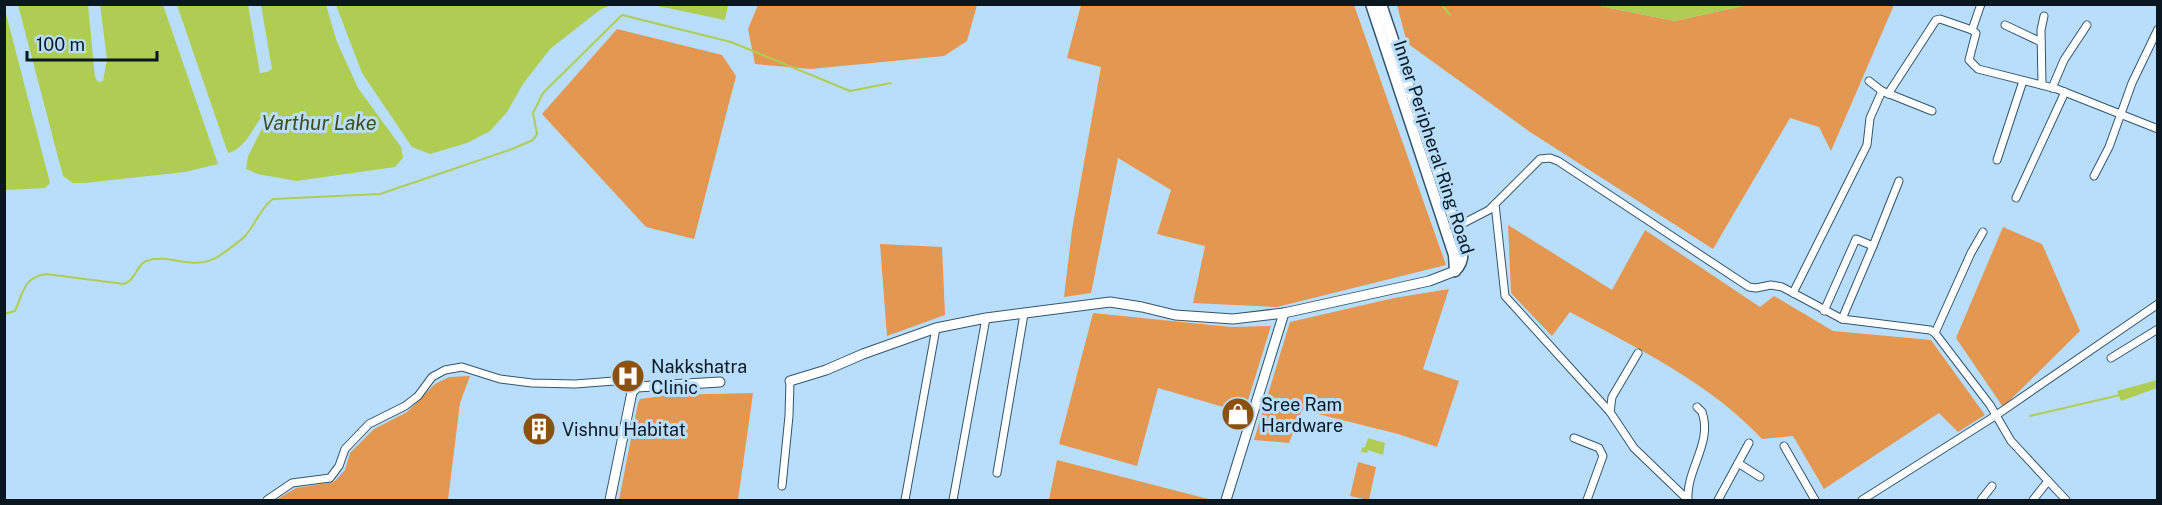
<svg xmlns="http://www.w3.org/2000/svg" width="2162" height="505" font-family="'Public Sans',sans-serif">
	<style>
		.green { fill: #e49750 }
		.water { fill: #afcd52 }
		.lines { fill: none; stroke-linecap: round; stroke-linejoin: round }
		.stream { stroke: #afcd52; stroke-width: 2 }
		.street-casing { stroke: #33556d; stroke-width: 9 }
		.secondary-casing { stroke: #33556d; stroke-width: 11 }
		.primary-casing { stroke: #33556d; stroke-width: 13 }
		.street { stroke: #fff; stroke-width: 7 }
		.secondary { stroke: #fff; stroke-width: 9 }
		.primary { stroke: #fff; stroke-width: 10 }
		.labels { text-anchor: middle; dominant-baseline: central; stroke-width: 6; stroke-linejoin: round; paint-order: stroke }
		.street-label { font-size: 18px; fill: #091721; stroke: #b8defb }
		.poi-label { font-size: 18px; fill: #091721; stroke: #b8defb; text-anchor: start }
		.water-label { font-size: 20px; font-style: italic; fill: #404c1b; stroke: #b8defb }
	</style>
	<rect width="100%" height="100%" fill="#b8defb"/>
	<g class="green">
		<path d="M 758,5 L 758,4 L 977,5 L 967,41 L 944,56 L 811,69 L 755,64 L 748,29 Z"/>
		<path d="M 1081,5 L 1354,5 L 1446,265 L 1277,307 L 1193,303 L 1205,246 L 1157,234 L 1171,190 L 1118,158 L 1091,293 L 1064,297 L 1072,230 L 1101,67 L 1067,58 Z"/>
		<path d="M 1397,5 L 1595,5 L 1675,21 L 1747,5 L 1894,5 L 1831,151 L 1819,127 L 1790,118 L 1713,249 L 1530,132 L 1407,43 Z"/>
		<path d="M 617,29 L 722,55 L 736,76 L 694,239 L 646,227 L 542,114 Z"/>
		<path d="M 1508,225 L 1612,290 L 1645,230 L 1760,307 L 1774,296 L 1833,331 L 1931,340 L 1985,415 L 1958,432 L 1939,413 L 1824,489 L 1793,436 L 1762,439 C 1710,383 1637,348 1570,312 L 1552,336 L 1511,293 Z"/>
		<path d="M 2003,227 L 2042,244 L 2080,331 L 2003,407 L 1956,338 Z"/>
		<path d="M 880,244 L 942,247 L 945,315 L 887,336 Z"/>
		<path d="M 1449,289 L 1423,369 L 1459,381 L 1437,447 L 1398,434 L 1302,410 L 1289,443 L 1254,440 L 1290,322 L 1394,298 Z"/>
		<path d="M 1093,313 L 1231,327 L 1271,326 L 1244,413 L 1158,388 L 1137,466 L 1059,444 Z"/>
		<path d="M 470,376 L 460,403 L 448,500 L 276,500 L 296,488 L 334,482 L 345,470 L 350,453 L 374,429 L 407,412 L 435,384 L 449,377 Z"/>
		<path d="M 753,393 L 738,500 L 619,500 L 638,403 L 640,399 L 669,395 Z"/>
		<path d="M 1057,460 L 1212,500 L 1049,500 Z"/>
		<path d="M 1358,462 L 1376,467 L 1369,500 L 1350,496 Z"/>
	</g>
	<g class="water">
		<path d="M 18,5 L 88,5 L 95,77 L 98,82 L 103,81 L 107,59 L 100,5 L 163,5 L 218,164 L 185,172 L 84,183 L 73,183 L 63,176 Z"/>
		<path d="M 177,5 L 248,5 L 260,73 L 267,72 L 272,69 L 261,5 L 326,5 L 337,42 L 358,88 L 401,147 L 403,158 L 395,167 L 296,181 L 258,174 L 246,169 L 248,156 L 266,121 L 264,118 L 260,119 C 252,131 243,150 228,153 Z"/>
		<path d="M 336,5 L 336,4 L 612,5 L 601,9 L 550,49 L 523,84 L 507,112 L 490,131 L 467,143 L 430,154 L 412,147 L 362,73 Z"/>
		<path d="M 653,5 L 728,5 L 725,20 Z"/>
		<path d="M 1595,5 L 1747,4 L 1747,5 L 1675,21 Z"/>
		<path d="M 5,10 L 50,183 L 45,188 L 5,190 Z"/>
		<path d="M 2157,380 L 2157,388 L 2121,401 L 2117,391 Z"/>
		<path d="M 1368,438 L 1385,443 L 1383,455 L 1368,450 L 1367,453 L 1361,452 L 1362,448 L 1365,447 Z"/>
	</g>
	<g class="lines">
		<g class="stream">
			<path d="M 1441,4 L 1450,15"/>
			<path d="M 4,314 L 15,311 C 23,293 24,277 46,274 L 124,284 C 136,280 136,265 146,261 C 171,252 192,273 219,256 C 228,250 238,243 245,236 C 256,224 260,208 273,199 L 380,194 L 512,149 L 533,140 L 537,134 L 533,113 L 543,93 L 622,15 L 731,42 L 850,91 L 891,83"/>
			<path d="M 2030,416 L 2120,395"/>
		</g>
		<g class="street-casing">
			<g id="street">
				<path d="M 2005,25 L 2041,42"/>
				<path d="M 1972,30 L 1981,4"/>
				<path d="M 1869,81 L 1882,91 L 1932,111"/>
				<path d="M 2042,85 L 2041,30 L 2044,16"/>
				<path d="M 2052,88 L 2064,60 L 2087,25"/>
				<path d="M 1888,94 L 1936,20 L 1940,19 L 1972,30 L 1976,33 L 1969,60 L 1978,69 L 2057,89 L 2158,129"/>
				<path d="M 1997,160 L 2023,81"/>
				<path d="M 2094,176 L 2109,147 L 2132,83 L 2158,29"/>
				<path d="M 2016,198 L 2065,92"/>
				<path d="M 1495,204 L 1505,296 L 1610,412 L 1634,448 L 1688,500"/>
				<path d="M 1456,227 L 1489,210 L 1540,159 L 1550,158 L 1558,161 L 1749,287 L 1756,288 L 1771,285 L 1782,287 L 1842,319 L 1930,330 L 1935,333 L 1990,405 L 2011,441 L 2066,500"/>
				<path d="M 1793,293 L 1867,145 L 1870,118 L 1882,91"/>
				<path d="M 1824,311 L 1856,239 L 1873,246 L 1899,181"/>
				<path d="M 1842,319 L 1873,246"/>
				<path d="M 1935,333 L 1971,253 L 1983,232"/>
				<path d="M 2111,358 L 2158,329"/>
				<path d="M 1610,412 L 1612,397 L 1638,353"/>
				<path d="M 1574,438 L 1599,448 L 1603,456 L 1587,500"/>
				<path d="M 1784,446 L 1815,500"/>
				<path d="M 1738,463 L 1760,477"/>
				<path d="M 997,473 L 1024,314"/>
				<path d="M 782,486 L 789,416 L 790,381"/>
				<path d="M 267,500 L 292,483 L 330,478 L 339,466 L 345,449 L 369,424 L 405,406 L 418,396 L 432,377 L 445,370 L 462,367 L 500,379 L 532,383 L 575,384 L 614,381 L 632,392"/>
				<path d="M 905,500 L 936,328"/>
				<path d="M 953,500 L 986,318"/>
				<path d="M 1688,500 C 1686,469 1713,443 1702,412 L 1697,407"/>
				<path d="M 1718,500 L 1749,443"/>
				<path d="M 1862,500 L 1995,416 L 2158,304"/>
				<path d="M 1981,500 L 1992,486"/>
				<path d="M 2033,500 L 2048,481"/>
			</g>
		</g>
		<g class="secondary-casing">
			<g id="secondary">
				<path d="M 790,381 L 826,370 L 863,354 L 936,328 L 986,318 L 1110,302 L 1142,307 L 1175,315 L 1233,319 L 1284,313 L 1429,281 L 1455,271"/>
				<path d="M 610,500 L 632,392 L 637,387 L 720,382"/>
				<path d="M 1226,500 L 1284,313"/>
			</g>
		</g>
		<g class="primary-casing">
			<g id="primary">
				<path d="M 1371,4 L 1454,255 L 1455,271"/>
				<path d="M 1381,4 L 1456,227 C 1461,243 1468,258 1455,271"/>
			</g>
		</g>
		<use href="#street" class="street"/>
		<use href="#secondary" class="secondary"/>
		<use href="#primary" class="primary"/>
	</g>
	<defs>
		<g id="hospital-disc" transform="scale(1.725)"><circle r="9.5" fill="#8d510f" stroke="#b8defb"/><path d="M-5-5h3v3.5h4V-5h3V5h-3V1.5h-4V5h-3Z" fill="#fff"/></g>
		<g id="shop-disc" transform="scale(1.725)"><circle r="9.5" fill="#8d510f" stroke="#b8defb"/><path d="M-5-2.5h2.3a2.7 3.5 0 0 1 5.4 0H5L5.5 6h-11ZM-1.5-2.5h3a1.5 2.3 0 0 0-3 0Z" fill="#fff"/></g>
		<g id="building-disc" transform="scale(1.725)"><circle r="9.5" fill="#8d510f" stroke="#b8defb"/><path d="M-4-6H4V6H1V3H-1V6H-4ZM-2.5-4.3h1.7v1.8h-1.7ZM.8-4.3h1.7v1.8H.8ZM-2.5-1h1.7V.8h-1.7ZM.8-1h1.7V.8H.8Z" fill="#fff"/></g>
	</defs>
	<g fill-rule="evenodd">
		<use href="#hospital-disc" x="628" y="376"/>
		<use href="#shop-disc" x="1238" y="414"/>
		<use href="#building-disc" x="539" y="429"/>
	</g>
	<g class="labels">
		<g class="street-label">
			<text transform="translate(1434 147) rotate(72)">Inner Peripheral Ring Road</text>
		</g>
		<g class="poi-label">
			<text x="651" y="366">Nakkshatra<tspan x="651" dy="21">Clinic</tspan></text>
			<text x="1261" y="404">Sree Ram<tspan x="1261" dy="21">Hardware</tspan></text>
			<text x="562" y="429">Vishnu Habitat</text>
		</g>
		<g class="water-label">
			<text x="319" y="123">Varthur Lake</text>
		</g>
	</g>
	<rect width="2162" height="505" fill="none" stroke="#091721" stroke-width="12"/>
	<path d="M27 51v9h130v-9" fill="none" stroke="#091721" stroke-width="3"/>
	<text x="36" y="51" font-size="18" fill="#091721" stroke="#b8defb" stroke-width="4.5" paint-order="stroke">100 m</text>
</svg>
